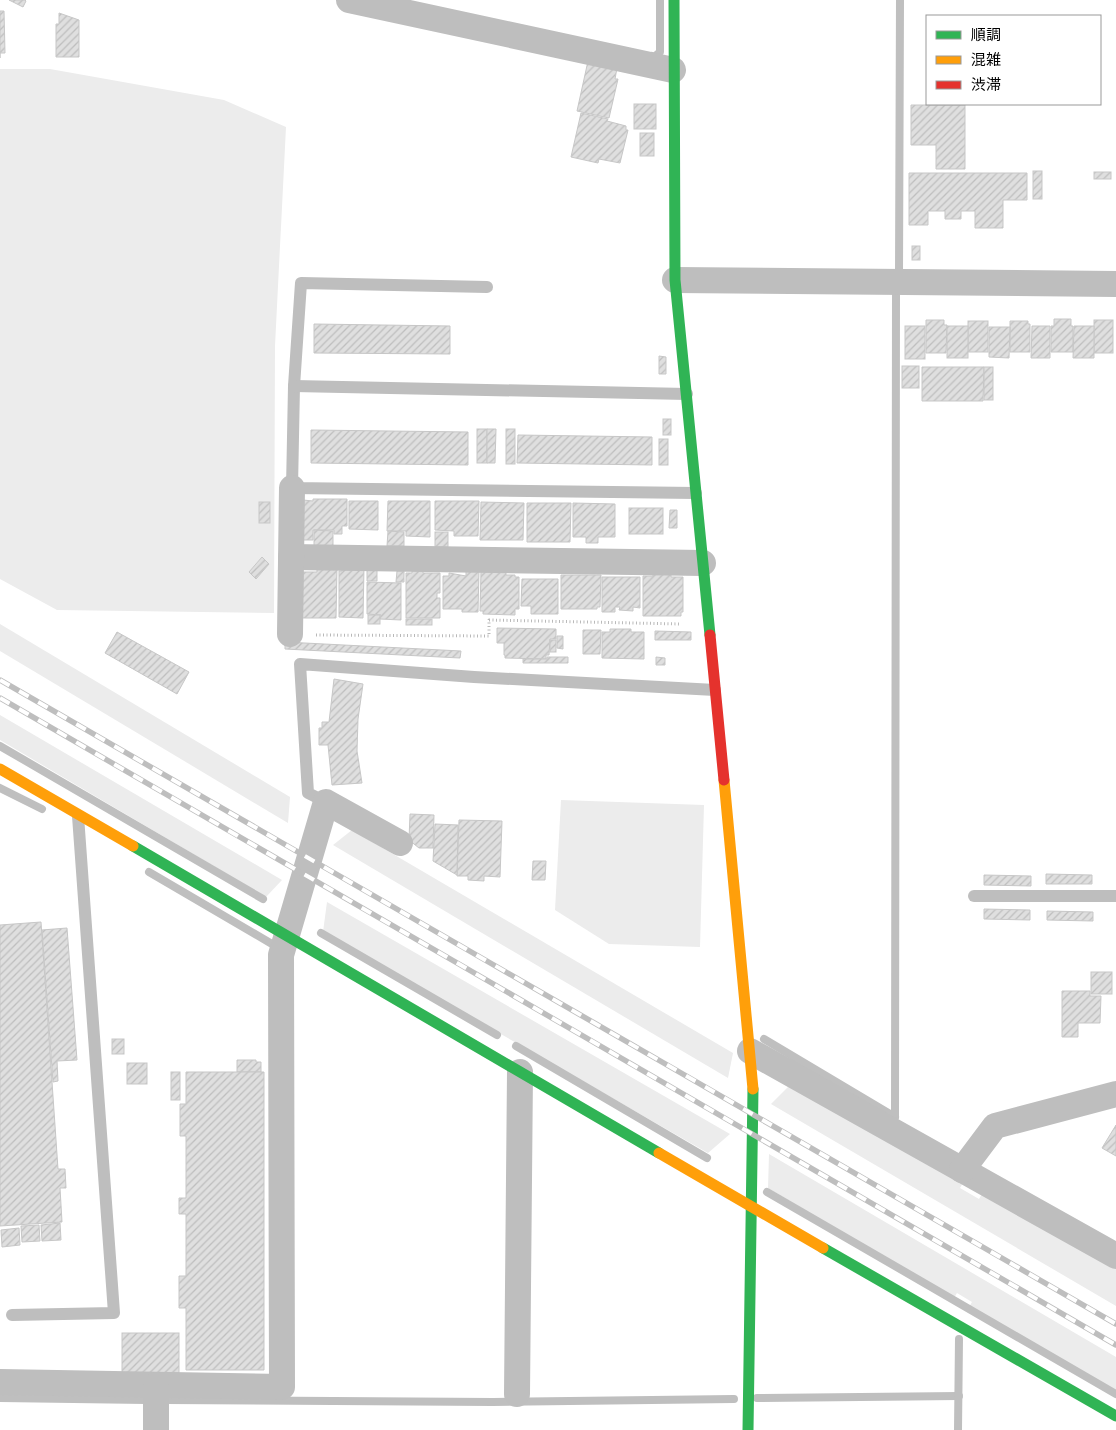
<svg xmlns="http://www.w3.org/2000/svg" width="1116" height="1430" font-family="Quicksand,'Noto Sans JP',sans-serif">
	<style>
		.grass { fill: #ececec }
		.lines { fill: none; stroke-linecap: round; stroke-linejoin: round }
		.stream { stroke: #bfbfbf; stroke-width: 8 }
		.building { fill: url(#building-hatch); stroke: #c7c7c7 }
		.path { stroke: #b9b9b9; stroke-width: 3; stroke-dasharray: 1 2.5; stroke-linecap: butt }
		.lane { stroke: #bebebe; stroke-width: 12 }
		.street { stroke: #bebebe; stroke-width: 26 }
		.fast { stroke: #30b455; stroke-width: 11 }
		.slow { stroke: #ff9f0a; stroke-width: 11 }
		.jam { stroke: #e5322d; stroke-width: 11 }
		.rail-casing { stroke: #bebebe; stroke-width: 5.5 }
		.rail { stroke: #fff; stroke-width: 4; stroke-dasharray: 11; stroke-linecap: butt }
	</style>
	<defs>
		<pattern id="building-hatch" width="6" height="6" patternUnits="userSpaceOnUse" patternTransform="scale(1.25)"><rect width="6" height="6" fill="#dfdfdf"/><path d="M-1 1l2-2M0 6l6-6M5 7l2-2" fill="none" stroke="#bebebe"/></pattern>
	</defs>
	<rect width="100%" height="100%" fill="#fff"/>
	<g class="grass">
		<path d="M 0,69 L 50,69 L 224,100 L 286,127 L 275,346 L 274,613 L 57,610 L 0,579 Z"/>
		<path d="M 0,624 L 290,797 L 288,823 L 0,651 Z"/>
		<path d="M 0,715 L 282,880 L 266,897 L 0,740 Z"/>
		<path d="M 561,800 L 704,805 L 700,947 L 609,944 L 555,910 Z"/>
		<path d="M 352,830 L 733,1053 L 728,1078 L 333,845 Z"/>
		<path d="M 327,902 L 730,1134 L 708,1153 L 323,932 Z"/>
		<path d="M 793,1082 L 964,1181 L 960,1188 L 979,1199 L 983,1192 L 1116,1268 L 1116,1306 L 771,1104 Z"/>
		<path d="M 769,1154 L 1116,1357 L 1116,1392 L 969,1307 L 972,1302 L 957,1293 L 954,1298 L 768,1188 Z"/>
	</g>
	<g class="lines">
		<g class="stream">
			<path d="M 652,56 L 654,57 L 660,52 L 660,0"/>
			<path d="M 899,274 L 900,0"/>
			<path d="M 0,746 L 263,899"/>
			<path d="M 0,788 L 42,809"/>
			<path d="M 149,872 L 272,944"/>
			<path d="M 321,933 L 497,1035"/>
			<path d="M 764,1039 L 895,1117"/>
			<path d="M 516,1046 L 707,1158"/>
			<path d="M 895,1117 L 896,293"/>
			<path d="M 767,1192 L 1116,1394"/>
			<path d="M 0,1398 L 146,1400"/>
			<path d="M 757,1398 L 959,1396"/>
			<path d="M 166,1400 L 493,1402 L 734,1399"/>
			<path d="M 958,1430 L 959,1339"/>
		</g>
	</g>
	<g class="building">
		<path d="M 9,0 L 25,0 L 26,1 L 23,7 Z"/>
		<path d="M 0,11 L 4,11 L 5,53 L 0,53 L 0,58 Z"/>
		<path d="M 59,13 L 79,20 L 79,57 L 56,57 L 56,24 L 59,24 Z"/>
		<path d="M 588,61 L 617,68 L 615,79 L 618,79 L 609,118 L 577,111 Z"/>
		<rect x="634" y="104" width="22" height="25"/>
		<path d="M 911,105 L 965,105 L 965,169 L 936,169 L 936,145 L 911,145 Z"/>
		<path d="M 581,113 L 608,119 L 607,121 L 626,126 L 626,130 L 628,130 L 620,163 L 599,159 L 598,163 L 571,157 Z"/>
		<rect x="640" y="133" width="14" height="23"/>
		<rect x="1033" y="171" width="9" height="28"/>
		<rect x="1094" y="172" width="17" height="7"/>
		<path d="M 909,173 L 1027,173 L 1027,200 L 1003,200 L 1003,228 L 975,228 L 975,211 L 961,211 L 961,219 L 945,219 L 945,211 L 928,211 L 928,225 L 909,225 Z"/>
		<rect x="912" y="246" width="8" height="14"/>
		<path d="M 1054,319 L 1071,319 L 1071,326 L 1073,326 L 1073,352 L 1051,352 L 1051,326 L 1054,326 Z"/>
		<path d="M 926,320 L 944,320 L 944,325 L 947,325 L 946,353 L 926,353 Z"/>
		<rect x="1094" y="320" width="19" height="33"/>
		<rect x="968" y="321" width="20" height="31"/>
		<path d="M 1010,321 L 1028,321 L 1028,324 L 1030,324 L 1030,352 L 1010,352 Z"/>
		<path d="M 314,324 L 450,326 L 450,354 L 314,353 Z"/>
		<rect x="905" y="326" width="20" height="33"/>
		<rect x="947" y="326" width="21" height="32"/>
		<path d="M 1032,326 L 1050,326 L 1050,358 L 1031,358 Z"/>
		<path d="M 1074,326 L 1094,326 L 1094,358 L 1073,358 Z"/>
		<path d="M 989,327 L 1010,327 L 1009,358 L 989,357 Z"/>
		<path d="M 659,356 L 666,357 L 666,374 L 659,374 Z"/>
		<rect x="902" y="366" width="17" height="22"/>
		<path d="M 922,367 L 984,367 L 983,401 L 922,401 Z"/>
		<rect x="984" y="367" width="9" height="33"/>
		<rect x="663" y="419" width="8" height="16"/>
		<rect x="477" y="429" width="10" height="34"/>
		<path d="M 487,429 L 496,429 L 495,463 L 487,463 Z"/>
		<rect x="506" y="429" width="9" height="35"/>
		<path d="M 311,430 L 468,432 L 468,465 L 311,463 Z"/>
		<path d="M 518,435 L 652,437 L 652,465 L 517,463 Z"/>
		<rect x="659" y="439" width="9" height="26"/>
		<path d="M 313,499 L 347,499 L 347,526 L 342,526 L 342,534 L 334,534 L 334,530 L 313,530 L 313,540 L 303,540 L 303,500 L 313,501 Z"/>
		<path d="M 349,501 L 378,501 L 378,530 L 349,529 Z"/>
		<path d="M 388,501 L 430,501 L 430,537 L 406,536 L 406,531 L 387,531 Z"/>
		<path d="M 435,501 L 479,501 L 478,536 L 454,536 L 454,531 L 435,530 Z"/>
		<rect x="259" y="502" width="11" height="21"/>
		<path d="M 481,502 L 524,503 L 523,540 L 480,540 Z"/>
		<path d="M 527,503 L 571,503 L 570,542 L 527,542 Z"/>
		<path d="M 573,503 L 615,504 L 615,537 L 598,537 L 598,543 L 586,543 L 586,537 L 573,537 Z"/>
		<rect x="629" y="508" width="34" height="26"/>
		<path d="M 670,510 L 677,510 L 677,528 L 669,528 Z"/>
		<path d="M 314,530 L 333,531 L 333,547 L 314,546 Z"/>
		<path d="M 388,531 L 404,532 L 404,546 L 387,546 Z"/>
		<rect x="435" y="532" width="13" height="15"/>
		<path d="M 262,557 L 269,564 L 256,579 L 249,572 Z"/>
		<path d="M 317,567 L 337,567 L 336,618 L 302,618 L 303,572 L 317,572 Z"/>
		<path d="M 342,567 L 364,567 L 363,618 L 339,617 L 339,571 L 342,571 Z"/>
		<path d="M 367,567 L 377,568 L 377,581 L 367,581 Z"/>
		<path d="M 412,569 L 423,569 L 423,573 L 440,573 L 440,593 L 437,593 L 437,598 L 440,598 L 440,618 L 406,618 L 406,573 L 412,573 Z"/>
		<path d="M 466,570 L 479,570 L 478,612 L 462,612 L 462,609 L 443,609 L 443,576 L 449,576 L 449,573 L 466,576 Z"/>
		<path d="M 397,571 L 404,571 L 404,582 L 396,582 Z"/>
		<path d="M 481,571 L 506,571 L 506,575 L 515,575 L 515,577 L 519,577 L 519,609 L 515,609 L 515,615 L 483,614 L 483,611 L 480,611 Z"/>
		<path d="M 653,574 L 671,574 L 671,577 L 683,577 L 683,612 L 681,612 L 681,616 L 643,616 L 643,576 L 653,576 Z"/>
		<path d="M 561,575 L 601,575 L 600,607 L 597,607 L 597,609 L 561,609 Z"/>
		<path d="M 602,577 L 640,577 L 640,608 L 633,607 L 633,611 L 619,610 L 620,607 L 615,607 L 615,612 L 602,612 Z"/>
		<path d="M 522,579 L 558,579 L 558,614 L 531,614 L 531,606 L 521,606 Z"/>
		<path d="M 367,582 L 401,583 L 401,620 L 380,619 L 381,615 L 367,614 Z"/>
		<rect x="368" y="615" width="12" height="9"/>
		<rect x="406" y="619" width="26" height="6"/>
		<path d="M 497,628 L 556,629 L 556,639 L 550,639 L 549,655 L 546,655 L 546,659 L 505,658 L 505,655 L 504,655 L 504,643 L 497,643 Z"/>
		<path d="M 610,629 L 631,629 L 631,632 L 644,632 L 644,659 L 602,658 L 602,632 L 610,632 Z"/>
		<path d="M 583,630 L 601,630 L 600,654 L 583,654 Z"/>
		<path d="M 655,631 L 691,632 L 691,640 L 655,640 Z"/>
		<path d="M 117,632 L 189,672 L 177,694 L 105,653 Z"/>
		<path d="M 557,636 L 563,636 L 563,649 L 557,648 Z"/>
		<rect x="550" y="640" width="6" height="12"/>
		<path d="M 285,642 L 461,651 L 460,658 L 285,649 Z"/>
		<path d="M 547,657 L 568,657 L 568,663 L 523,663 L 523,659 L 547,659 Z"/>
		<path d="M 656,657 L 665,658 L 665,665 L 656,665 Z"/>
		<path d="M 334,679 L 363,684 L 358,719 L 357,751 L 362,783 L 332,785 L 328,745 L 319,745 L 319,728 L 322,728 L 322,722 L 329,722 Z"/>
		<path d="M 410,814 L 434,815 L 433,848 L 419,848 L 409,840 Z"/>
		<path d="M 459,820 L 502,821 L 500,877 L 484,876 L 484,881 L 468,880 L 468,876 L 457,876 Z"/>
		<path d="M 435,824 L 458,825 L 457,875 L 433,861 Z"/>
		<path d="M 533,861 L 546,861 L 545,880 L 532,880 Z"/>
		<path d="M 1046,874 L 1092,875 L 1092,884 L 1046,884 Z"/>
		<path d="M 984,875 L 1031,876 L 1031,886 L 984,885 Z"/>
		<path d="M 984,909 L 1030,910 L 1030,920 L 984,919 Z"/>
		<path d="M 1047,911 L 1093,912 L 1093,921 L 1047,920 Z"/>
		<path d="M 41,922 L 58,1169 L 65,1169 L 66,1188 L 60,1188 L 62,1222 L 0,1226 L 0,925 Z"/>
		<path d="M 67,928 L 77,1060 L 57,1061 L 58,1081 L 53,1082 L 42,930 Z"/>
		<rect x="1091" y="972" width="21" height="22"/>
		<path d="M 1062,991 L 1090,991 L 1090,996 L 1101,996 L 1100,1023 L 1078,1023 L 1078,1037 L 1062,1037 Z"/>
		<rect x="112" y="1039" width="12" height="15"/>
		<path d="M 237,1060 L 256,1060 L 256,1062 L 261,1062 L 261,1072 L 237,1072 Z"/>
		<rect x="127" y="1063" width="20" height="21"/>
		<rect x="171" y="1072" width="9" height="28"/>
		<path d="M 186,1072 L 264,1072 L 264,1370 L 186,1370 L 186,1308 L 179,1308 L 179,1276 L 186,1276 L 186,1214 L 179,1214 L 179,1198 L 186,1198 L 186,1136 L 180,1136 L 180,1104 L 186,1104 Z"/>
		<path d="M 1116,1125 L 1116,1156 L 1102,1148 Z"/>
		<path d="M 60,1223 L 61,1240 L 42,1241 L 41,1225 Z"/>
		<path d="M 39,1225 L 40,1241 L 22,1242 L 21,1226 Z"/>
		<path d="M 19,1228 L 20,1245 L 2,1247 L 1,1230 Z"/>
		<rect x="122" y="1333" width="57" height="40"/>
	</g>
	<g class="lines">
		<path class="path" d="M 316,635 L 489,636 L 489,620 L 681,624"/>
		<g class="lane">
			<path d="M 487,287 L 301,283 L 294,386 L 292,488 L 696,493"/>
			<path d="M 294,386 L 687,394"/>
			<path d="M 326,802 L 308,793 L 300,664 L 474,677 L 715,690"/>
			<path d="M 974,896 L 1116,896"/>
			<path d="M 12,1315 L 114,1313 L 78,816"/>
		</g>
		<g class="street">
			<path d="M 349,0 L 673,70"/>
			<path d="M 675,280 L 1116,284"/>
			<path d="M 291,557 L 703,563"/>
			<path d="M 290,634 L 292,488"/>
			<path d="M 750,1051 L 1116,1256"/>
			<path d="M 962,1170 L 995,1126 L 1116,1094"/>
			<path d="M 0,1382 L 282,1387 L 281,955 L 326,802 L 400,843"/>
			<path d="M 517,1394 L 520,1072"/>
			<path d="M 156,1430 L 156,1385"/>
		</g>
		<g class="fast">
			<path d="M 674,0 L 675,280 L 710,635"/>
			<path d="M 133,846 L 659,1153"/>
			<path d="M 823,1248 L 1116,1416"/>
			<path d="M 748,1430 L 753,1089"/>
		</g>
		<g class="slow">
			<path d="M 0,769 L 133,846"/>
			<path d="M 724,780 L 753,1089"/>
			<path d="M 659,1153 L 823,1248"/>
		</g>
		<path class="jam" d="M 710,635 L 724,780"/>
		<g class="rail-casing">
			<g id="rail">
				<path d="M 0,680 L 1116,1324"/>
				<path d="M 0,698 L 1116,1345"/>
			</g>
		</g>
		<use href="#rail" class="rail"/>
	</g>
	<rect x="926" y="15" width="175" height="90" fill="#ffffff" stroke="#999999"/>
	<rect x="936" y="31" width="25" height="8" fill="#30b455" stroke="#999999"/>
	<text x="971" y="40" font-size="15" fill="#000000">順調</text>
	<rect x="936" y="56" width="25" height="8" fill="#ff9f0a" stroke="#999999"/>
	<text x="971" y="65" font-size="15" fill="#000000">混雑</text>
	<rect x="936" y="81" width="25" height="8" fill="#e5322d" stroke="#999999"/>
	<text x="971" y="90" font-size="15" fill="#000000">渋滞</text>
</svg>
